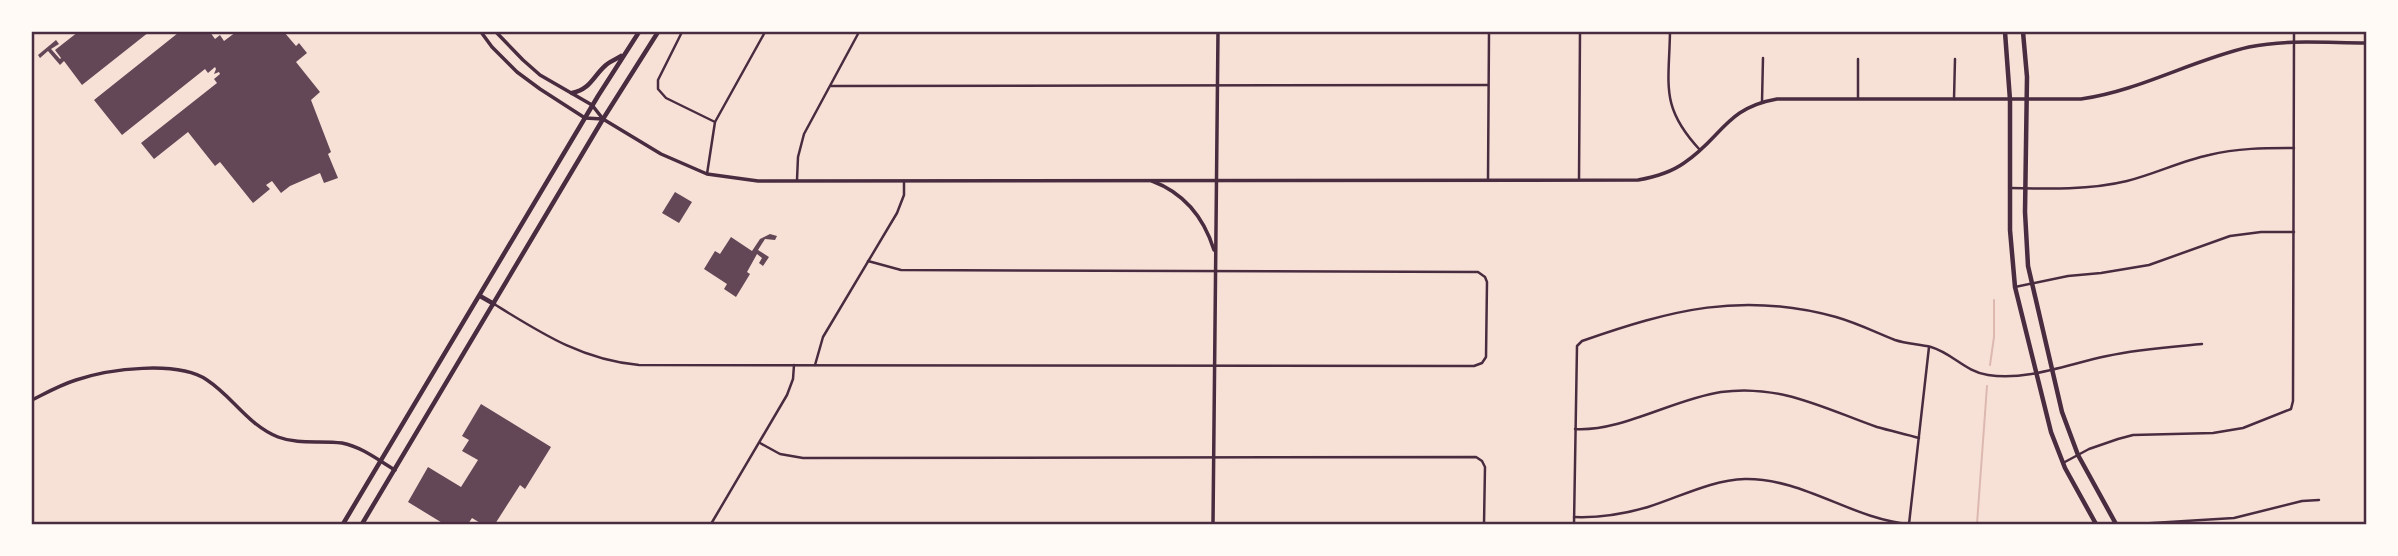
<svg xmlns="http://www.w3.org/2000/svg" width="2398" height="556" font-family="Ubuntu,sans-serif">
	<style>
		.lines { fill: none; stroke-linecap: round; stroke-linejoin: round }
		.stream { stroke: #dcb8b0; stroke-width: 2 }
		.building { fill: #644757 }
		.minor { stroke: #4a2c40; stroke-width: 2.5 }
		.tertiary { stroke: #4a2c40; stroke-width: 3.5 }
		.secondary { stroke: #4a2c40; stroke-width: 4.5 }
		.neatline { fill: none; stroke: #4a2c40; stroke-width: 2.5 }
	</style>
	<rect width="100%" height="100%" fill="#f7e1d7"/>
	<g class="lines">
		<g class="stream">
			<path d="M 1990,365 L 1994,337 L 1994,300"/>
			<path d="M 1977,524 L 1987,386"/>
		</g>
	</g>
	<g class="building">
		<path d="M 78,32 L 149,32 L 82,85 L 64,61 L 60,65 L 48,51 L 40,58 L 38,55 L 56,40 L 59,44 L 51,49 L 60,59 L 61,58 L 55,50 Z"/>
		<path d="M 177,32 L 210,32 L 215,39 L 220,35 L 224,41 L 236,32 L 284,32 L 296,46 L 299,43 L 307,53 L 296,62 L 320,92 L 311,100 L 331,152 L 328,154 L 338,178 L 324,183 L 320,173 L 290,186 L 281,193 L 272,181 L 266,185 L 270,189 L 253,203 L 220,162 L 215,166 L 188,132 L 154,159 L 141,143 L 217,83 L 214,79 L 220,74 L 219,72 L 214,74 L 216,69 L 215,67 L 208,73 L 205,69 L 122,135 L 94,100 L 178,33 Z"/>
		<path d="M 675,192 L 692,202 L 679,223 L 662,213 Z"/>
		<path d="M 770,234 L 777,236 L 775,240 L 765,239 L 758,250 L 769,257 L 763,266 L 759,263 L 762,258 L 757,254 L 747,272 L 750,274 L 736,297 L 724,289 L 727,284 L 704,269 L 715,251 L 720,254 L 731,237 L 752,251 L 760,239 Z"/>
		<path d="M 481,404 L 551,447 L 525,489 L 520,485 L 495,524 L 482,524 L 472,518 L 468,524 L 444,524 L 408,502 L 428,467 L 461,487 L 478,460 L 462,451 L 469,440 L 462,436 Z"/>
	</g>
	<g class="lines">
		<g class="minor">
			<path d="M 682,32 L 658,80 L 658,89 L 666,98 L 715,122"/>
			<path d="M 1670,32 C 1669,86 1660,107 1700,150"/>
			<path d="M 831,86 L 1488,85"/>
			<path d="M 1858,98 L 1858,59"/>
			<path d="M 1954,99 L 1955,59"/>
			<path d="M 1762,102 L 1763,58"/>
			<path d="M 707,174 L 715,122 L 765,32"/>
			<path d="M 1488,179 L 1489,32"/>
			<path d="M 1579,179 L 1580,32"/>
			<path d="M 797,180 L 798,157 L 804,134 L 859,32"/>
			<path d="M 2010,188 C 2049,189 2090,190 2127,181 C 2155,174 2181,161 2209,155 C 2237,148 2265,148 2294,148"/>
			<path d="M 2015,287 L 2068,276 L 2101,273 L 2149,265 L 2230,236 L 2261,232 L 2294,232"/>
			<path d="M 494,304 C 541,333 582,360 639,365 L 1474,366 L 1482,363 L 1486,357 L 1487,282 L 1485,277 L 1478,272 L 901,270 L 868,261"/>
			<path d="M 815,365 L 823,337 L 897,213 L 904,195 L 904,181"/>
			<path d="M 1575,429 C 1621,432 1674,399 1721,392 C 1781,384 1823,408 1877,427 C 1891,431 1905,434 1919,438"/>
			<path d="M 760,443 L 780,454 L 803,458 L 1476,457 L 1482,461 L 1485,467 L 1484,524"/>
			<path d="M 2063,463 L 2089,449 L 2118,439 L 2133,435 L 2213,433 L 2243,428 L 2291,409 L 2293,401 L 2294,32"/>
			<path d="M 1574,517 C 1599,518 1624,514 1648,507 C 1680,497 1711,480 1745,479 C 1803,478 1852,519 1909,524"/>
			<path d="M 711,524 L 787,395 L 793,379 L 794,365"/>
			<path d="M 1574,524 L 1577,346 L 1582,341 C 1671,310 1742,291 1836,317 C 1857,323 1875,332 1895,340 C 1907,344 1919,344 1931,347 C 1952,353 1966,372 1988,375 C 2028,381 2068,364 2107,356 C 2138,349 2170,347 2202,344"/>
			<path d="M 1909,524 L 1929,347"/>
			<path d="M 2136,524 L 2234,518 L 2302,501 L 2319,500"/>
		</g>
		<g class="tertiary">
			<path d="M 481,32 L 492,47 L 517,72 L 540,89 L 585,118 L 603,119"/>
			<path d="M 496,32 L 523,60 L 540,75 L 592,105 L 603,119 L 661,154 L 707,174 L 758,181 L 1638,180 C 1655,177 1670,173 1684,163 C 1722,138 1725,108 1777,99 L 2081,99 C 2139,91 2192,60 2249,47 C 2287,39 2328,43 2366,43"/>
			<path d="M 1152,181 C 1184,193 1204,218 1214,250"/>
			<path d="M 32,400 C 46,393 60,385 76,380 C 109,369 177,360 207,380 C 233,397 248,425 278,437 C 299,445 321,440 342,443 C 362,447 378,460 395,470"/>
			<path d="M 1213,524 L 1218,32"/>
		</g>
		<g class="secondary">
			<path d="M 2005,32 L 2010,100 L 2010,230 L 2015,287 L 2051,432 L 2065,468 L 2096,524"/>
			<path d="M 2023,32 L 2027,77 L 2025,212 L 2028,266 L 2062,412 L 2078,455 L 2116,524"/>
			<path d="M 572,93 C 591,89 593,76 606,65 C 610,61 617,59 621,56"/>
			<path d="M 480,296 L 494,304"/>
			<path d="M 343,524 L 598,96 L 639,32"/>
			<path d="M 362,524 L 603,119 L 658,32"/>
		</g>
	</g>
	<rect width="2398" height="556" fill="none" stroke="#fffaf5" stroke-width="66"/>
	<rect x="33" y="33" width="2332" height="490" class="neatline"/>
</svg>
